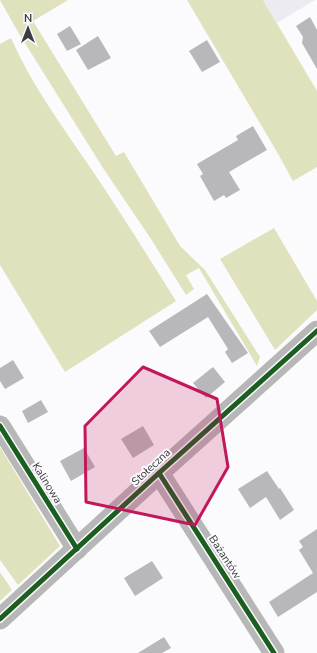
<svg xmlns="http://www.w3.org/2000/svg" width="317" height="653" font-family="'Nunito Sans',sans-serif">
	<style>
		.built { fill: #ecebf2 }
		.green { fill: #dfe2bd }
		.building { fill: #b8b8ba }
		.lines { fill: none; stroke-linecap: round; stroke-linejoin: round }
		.minor { stroke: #b7b7b8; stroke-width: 21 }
		.cycleway-casing { stroke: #fafaff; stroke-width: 8 }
		.cycleway { stroke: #1b5e20; stroke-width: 5 }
		.marked { fill: #c2185b; fill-opacity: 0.2; stroke: #c2185b; stroke-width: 3; stroke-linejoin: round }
		.labels { text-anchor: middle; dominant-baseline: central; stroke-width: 4; stroke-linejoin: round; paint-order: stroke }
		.street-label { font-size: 11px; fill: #3c3b3d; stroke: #fafaff }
	</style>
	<rect width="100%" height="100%" fill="#fbfbfe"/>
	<path class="built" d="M 263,0 L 315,0 L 277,23 Z"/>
	<g class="green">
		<path d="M 0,0 L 68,0 L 33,21 L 116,156 L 124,152 L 180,246 L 205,270 L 260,357 L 257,366 L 199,268 L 186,275 L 194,289 L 186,295 L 151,239 L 103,168 L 18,32 Z"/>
		<path d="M 187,0 L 263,0 L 317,91 L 317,167 L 293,181 L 277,152 Z"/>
		<path d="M 11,38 C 32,86 64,129 94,173 C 122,215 149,258 176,301 L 65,372 L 0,265 L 0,44 Z"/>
		<path d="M 274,228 L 317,301 L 317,310 L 275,350 L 220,259 Z"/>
		<path d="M 0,447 L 60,546 L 18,585 L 0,560 Z"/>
		<path d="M 0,572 L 12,590 L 0,601 Z"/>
	</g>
	<g class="building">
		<path d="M 310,17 L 317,30 L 317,69 L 302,43 L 303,37 L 296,26 Z"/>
		<path d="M 70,26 L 81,44 L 67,51 L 57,34 Z"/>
		<path d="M 98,36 L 111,58 L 88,70 L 76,50 Z"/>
		<path d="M 207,40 L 220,62 L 202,72 L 189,51 Z"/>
		<path d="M 253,126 L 267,150 L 229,172 L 240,190 L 226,198 L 224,195 L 214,201 L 200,176 L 203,174 L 197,164 L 238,140 L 236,136 Z"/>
		<path d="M 207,294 L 248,353 L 232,363 L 225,352 L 228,349 L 208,317 L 160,347 L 149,331 Z"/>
		<path d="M 13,360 L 24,378 L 5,389 L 0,381 L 0,368 Z"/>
		<path d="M 213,367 L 225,382 L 206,398 L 193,383 Z"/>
		<path d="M 41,400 L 48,412 L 28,423 L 22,411 Z"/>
		<path d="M 143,426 L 154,445 L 133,458 L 121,439 Z"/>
		<path d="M 84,448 L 95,467 L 71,481 L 60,461 Z"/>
		<path d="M 267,471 L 279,489 L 280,488 L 294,510 L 280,520 L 266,497 L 250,508 L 238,489 Z"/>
		<path d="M 317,529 L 317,592 L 278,617 L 269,602 L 313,573 L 299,550 L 303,547 L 299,541 Z"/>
		<path d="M 152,561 L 163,578 L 135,596 L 124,578 Z"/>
		<path d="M 164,637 L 171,648 L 162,653 L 138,653 Z"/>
	</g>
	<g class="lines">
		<g class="minor">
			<path d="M 0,426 L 77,549"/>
			<path d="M 159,473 L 274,653"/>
			<path d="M 0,619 L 159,473 L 317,331"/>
		</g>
		<g class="cycleway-casing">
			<g id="cycleway">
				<path d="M 0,426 L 77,549"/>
				<path d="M 159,473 L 274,653"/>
				<path d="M 0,619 L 159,473 L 317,331"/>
			</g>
		</g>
		<use href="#cycleway" class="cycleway"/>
	</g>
	<path class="marked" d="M 143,367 L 217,399 L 228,467 L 195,525 L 86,502 L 85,426 Z"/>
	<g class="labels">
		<g class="street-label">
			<text transform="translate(151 467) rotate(-43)">Stołeczna</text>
			<text transform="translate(47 483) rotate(58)">Kalinowa</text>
			<text transform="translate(225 557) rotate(57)">Bażantów</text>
		</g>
	</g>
	<g transform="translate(28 28)" stroke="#fafaff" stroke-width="3" paint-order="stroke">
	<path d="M0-3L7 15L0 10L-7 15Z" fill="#3c3b3d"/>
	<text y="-6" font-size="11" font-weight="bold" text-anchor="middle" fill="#3c3b3d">N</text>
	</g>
</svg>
